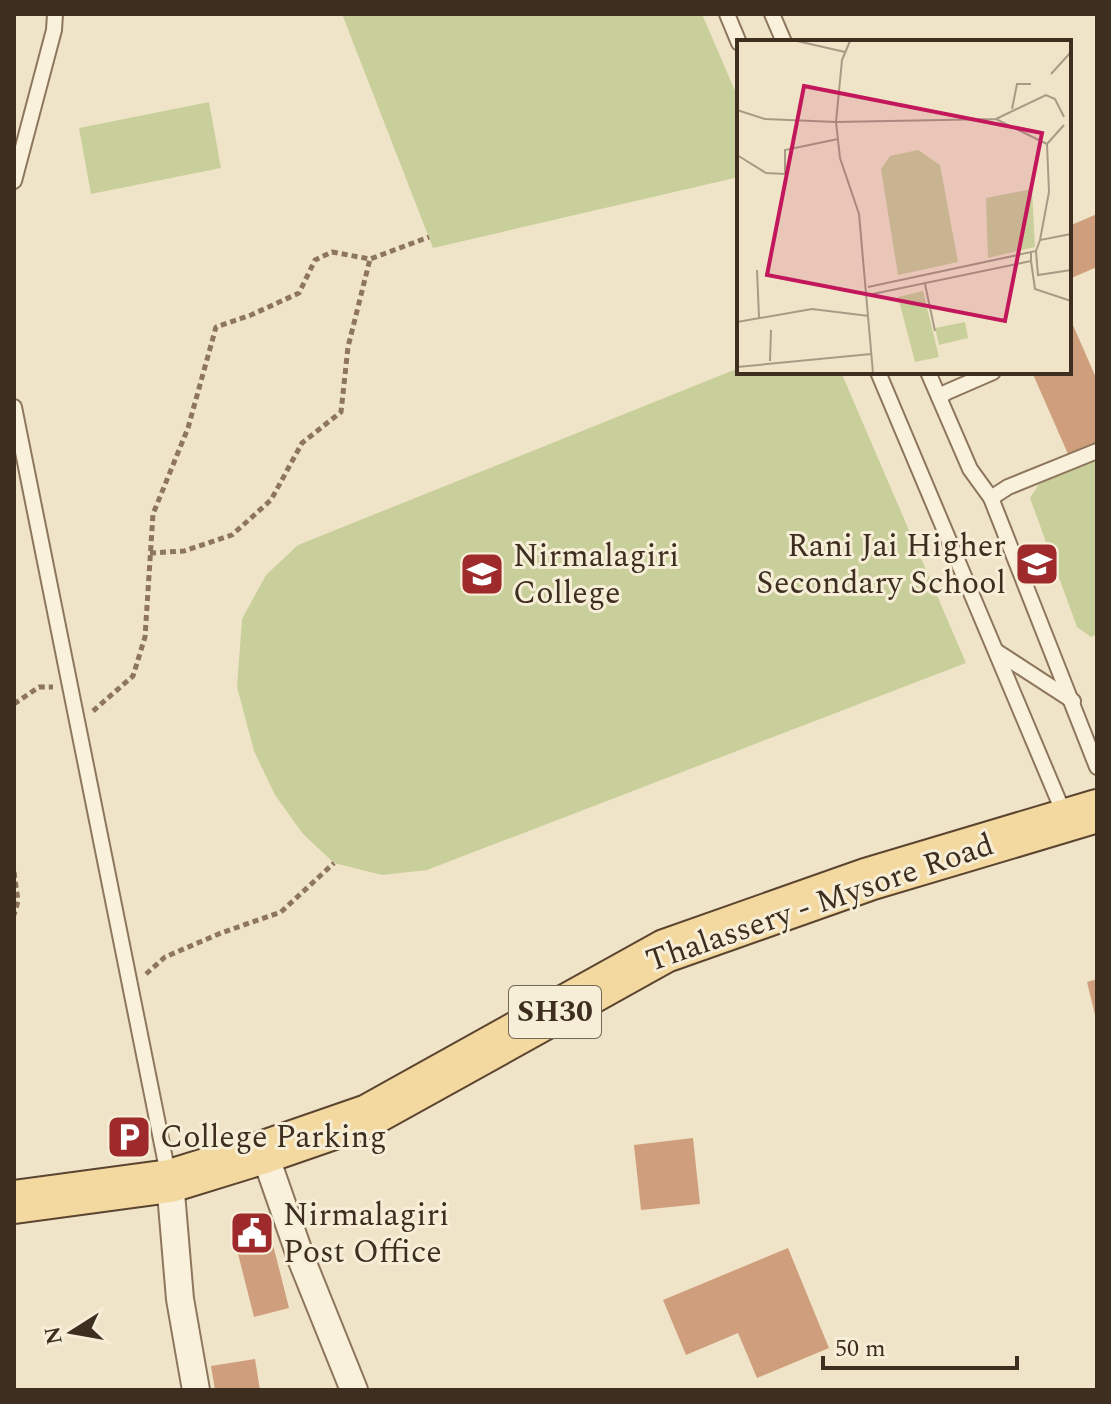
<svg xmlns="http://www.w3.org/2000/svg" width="1111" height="1404" font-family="Spectral,serif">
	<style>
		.green { fill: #c9cf9b }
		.building { fill: #cf9f7d }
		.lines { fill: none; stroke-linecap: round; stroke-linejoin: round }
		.service-casing { stroke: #8d765c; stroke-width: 18 }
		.minor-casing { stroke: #8d765c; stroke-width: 30 }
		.primary-casing { stroke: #5b4430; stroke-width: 46 }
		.path { stroke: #8d765c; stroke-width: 5; stroke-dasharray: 6 4; stroke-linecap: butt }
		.service { stroke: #faf1dc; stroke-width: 14 }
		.minor { stroke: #faf1dc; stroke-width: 26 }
		.primary { stroke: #f3d9a0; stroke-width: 42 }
		.labels { text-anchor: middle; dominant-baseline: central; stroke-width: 6; stroke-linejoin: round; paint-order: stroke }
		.shield { fill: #f7eed8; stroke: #756857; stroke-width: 2 }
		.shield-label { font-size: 30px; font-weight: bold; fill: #3d2e20 }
		.poi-label { font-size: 32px; fill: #3d2e20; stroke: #f7eed8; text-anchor: start }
		.street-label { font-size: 32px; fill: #3d2e20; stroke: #f7eed8 }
		.inset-road { fill: none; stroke: #a89b85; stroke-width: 2 }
		.view { fill: #c2185b; fill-opacity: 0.15; stroke: #c2185b; stroke-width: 4 }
		.inset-edge { fill: none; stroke: #3d2e20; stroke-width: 4 }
	</style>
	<rect width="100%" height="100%" fill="#f0e4c8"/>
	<g class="green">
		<path d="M 342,14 L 702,14 L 739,100 L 739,177 L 433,248 Z"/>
		<path d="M 209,102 L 221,168 L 91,194 L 79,128 Z"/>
		<path d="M 739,368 L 739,372 L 841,372 L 966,663 L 427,870 L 382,875 L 334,863 L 303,834 L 275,795 L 254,751 L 237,687 L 242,619 L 266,575 L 298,545 Z"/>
		<path d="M 1097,460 L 1097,634 L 1091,637 L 1077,627 L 1030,498 L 1039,484 Z"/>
	</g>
	<g class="building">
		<path d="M 1097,214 L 1097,267 L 1069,279 L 1069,226 Z"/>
		<path d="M 1069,316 L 1097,380 L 1097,442 L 1068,454 L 1032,372 L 1069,372 Z"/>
		<path d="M 1097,979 L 1097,1018 L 1096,1019 L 1087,982 Z"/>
		<path d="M 693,1138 L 700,1204 L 641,1210 L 634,1145 Z"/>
		<path d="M 267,1221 L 289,1308 L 254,1317 L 232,1230 Z"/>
		<path d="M 788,1248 L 829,1348 L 757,1378 L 738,1333 L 686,1355 L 663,1300 Z"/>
		<path d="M 255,1359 L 260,1390 L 215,1390 L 211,1366 Z"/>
	</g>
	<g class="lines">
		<g class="service-casing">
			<g id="service">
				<path d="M 727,14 L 739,43"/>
				<path d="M 772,14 L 784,42"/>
				<path d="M 14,181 L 54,30 L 55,14"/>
				<path d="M 878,372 L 1065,816"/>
				<path d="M 928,372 L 970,469 L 991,498 L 1097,767"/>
				<path d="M 939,397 L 947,392 L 993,372"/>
				<path d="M 14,407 L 169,1179"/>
				<path d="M 991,498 L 1008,487 L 1097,451"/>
				<path d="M 996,651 L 1073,701"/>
			</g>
		</g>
		<g class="minor-casing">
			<g id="minor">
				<path d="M 264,1152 L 302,1261 L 354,1390"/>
				<path d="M 170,1181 L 180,1299 L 196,1390"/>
			</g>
		</g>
		<g class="primary-casing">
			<path id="primary" d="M 14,1202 L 170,1181 L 264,1152 L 368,1116 L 665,951 L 869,879 L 1097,811"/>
		</g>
		<g class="path">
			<path d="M 150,553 L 184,551 L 232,535 L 271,500 L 302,443 L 341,412 L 348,347 L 370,259"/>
			<path d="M 14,704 L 39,687 L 53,687"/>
			<path d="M 93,711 L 133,676 L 145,637 L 153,514 L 188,428 L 216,327 L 251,315 L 299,293 L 315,260 L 332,252 L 370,259 L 429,237"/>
			<path d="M 14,872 L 18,901 L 14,915"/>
			<path d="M 146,974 L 165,957 L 221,933 L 281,912 L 334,863"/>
		</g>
		<use href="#service" class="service"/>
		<use href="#minor" class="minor"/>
		<use href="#primary" class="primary"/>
	</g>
	<defs>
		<g id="school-square" transform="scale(2.3)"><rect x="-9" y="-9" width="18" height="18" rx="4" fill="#9e2a2b" stroke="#f7eed8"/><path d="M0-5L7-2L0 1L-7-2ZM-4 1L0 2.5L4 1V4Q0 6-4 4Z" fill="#fff"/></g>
		<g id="university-square" transform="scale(2.3)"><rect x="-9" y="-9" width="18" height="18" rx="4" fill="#9e2a2b" stroke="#f7eed8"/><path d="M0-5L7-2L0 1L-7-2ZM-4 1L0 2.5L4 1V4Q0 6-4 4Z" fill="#fff"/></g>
		<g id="parking-square" transform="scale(2.3)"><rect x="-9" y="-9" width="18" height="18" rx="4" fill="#9e2a2b" stroke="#f7eed8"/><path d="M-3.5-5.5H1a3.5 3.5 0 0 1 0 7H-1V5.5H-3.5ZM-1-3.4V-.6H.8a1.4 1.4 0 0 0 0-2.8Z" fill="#fff"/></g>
		<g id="civic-square" transform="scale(2.3)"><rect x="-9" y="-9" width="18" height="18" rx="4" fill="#9e2a2b" stroke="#f7eed8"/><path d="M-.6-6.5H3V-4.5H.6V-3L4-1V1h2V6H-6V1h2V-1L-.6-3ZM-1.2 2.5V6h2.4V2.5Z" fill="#fff"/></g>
	</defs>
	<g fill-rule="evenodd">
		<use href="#school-square" x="1037" y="564"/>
		<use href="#university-square" x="482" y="574"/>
		<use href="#parking-square" x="129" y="1137"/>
		<use href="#civic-square" x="252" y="1233"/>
	</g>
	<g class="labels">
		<rect class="shield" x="509" y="986" width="92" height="52" rx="6"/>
		<g class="shield-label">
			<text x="555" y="1012">SH30</text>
		</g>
		<g class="poi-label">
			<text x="1006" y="546" text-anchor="end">Rani Jai Higher<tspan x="1006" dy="37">Secondary School</tspan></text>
			<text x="513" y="556">Nirmalagiri<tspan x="513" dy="37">College</tspan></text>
			<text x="160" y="1137">College Parking</text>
			<text x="283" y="1215">Nirmalagiri<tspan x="283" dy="37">Post Office</tspan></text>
		</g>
		<g class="street-label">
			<text transform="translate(820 903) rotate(-19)">Thalassery - Mysore Road</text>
		</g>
	</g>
	<g transform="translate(737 40)">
		<rect width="334" height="334" fill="#f0e4c8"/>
		<path d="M 181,110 L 203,125 L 221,222 L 161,235 L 144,129 L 153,116 ZM 295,149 L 298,207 L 251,218 L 249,158 ZM 186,251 L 202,317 L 178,322 L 161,257 ZM 228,282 L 231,298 L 202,305 L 198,288 Z" fill="#c9cf9b"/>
		<path class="inset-road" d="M 60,1 L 108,12M 113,1 L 105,20 L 99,82 L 103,118 L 122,174 L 136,333M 314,34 L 334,12M 275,69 L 280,44 L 294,44M 0,70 L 28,79 L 99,82 L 259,79 L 310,104 L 312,152 L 303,200M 259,79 L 309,55 L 318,59 L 327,77M 310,104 L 327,85M 0,115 L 29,133 L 48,134 L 48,110 L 101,99M 299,211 L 301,235 L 334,230M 294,221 L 298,249 L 334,261M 20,230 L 22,277M 188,244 L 198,291M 131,247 L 299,211 L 303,200 L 334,194M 131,255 L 294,221 L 294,212M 0,282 L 75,269 L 132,276M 33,321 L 34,290M 0,327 L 134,314"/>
		<path class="view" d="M 67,46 L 305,93 L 268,281 L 30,235 Z"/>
		<rect width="334" height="334" class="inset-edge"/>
	</g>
	<rect width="1111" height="1404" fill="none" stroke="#3d2e20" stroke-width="32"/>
	<g transform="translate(72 1332) rotate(259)" stroke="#f7eed8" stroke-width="6" paint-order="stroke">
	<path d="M0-6L14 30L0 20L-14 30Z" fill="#3d2e20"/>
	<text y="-12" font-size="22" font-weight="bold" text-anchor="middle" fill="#3d2e20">N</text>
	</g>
	<path d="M823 1356v12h194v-12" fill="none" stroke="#3d2e20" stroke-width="4"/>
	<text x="835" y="1356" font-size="24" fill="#3d2e20" stroke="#f7eed8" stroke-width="6" paint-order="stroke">50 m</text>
</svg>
